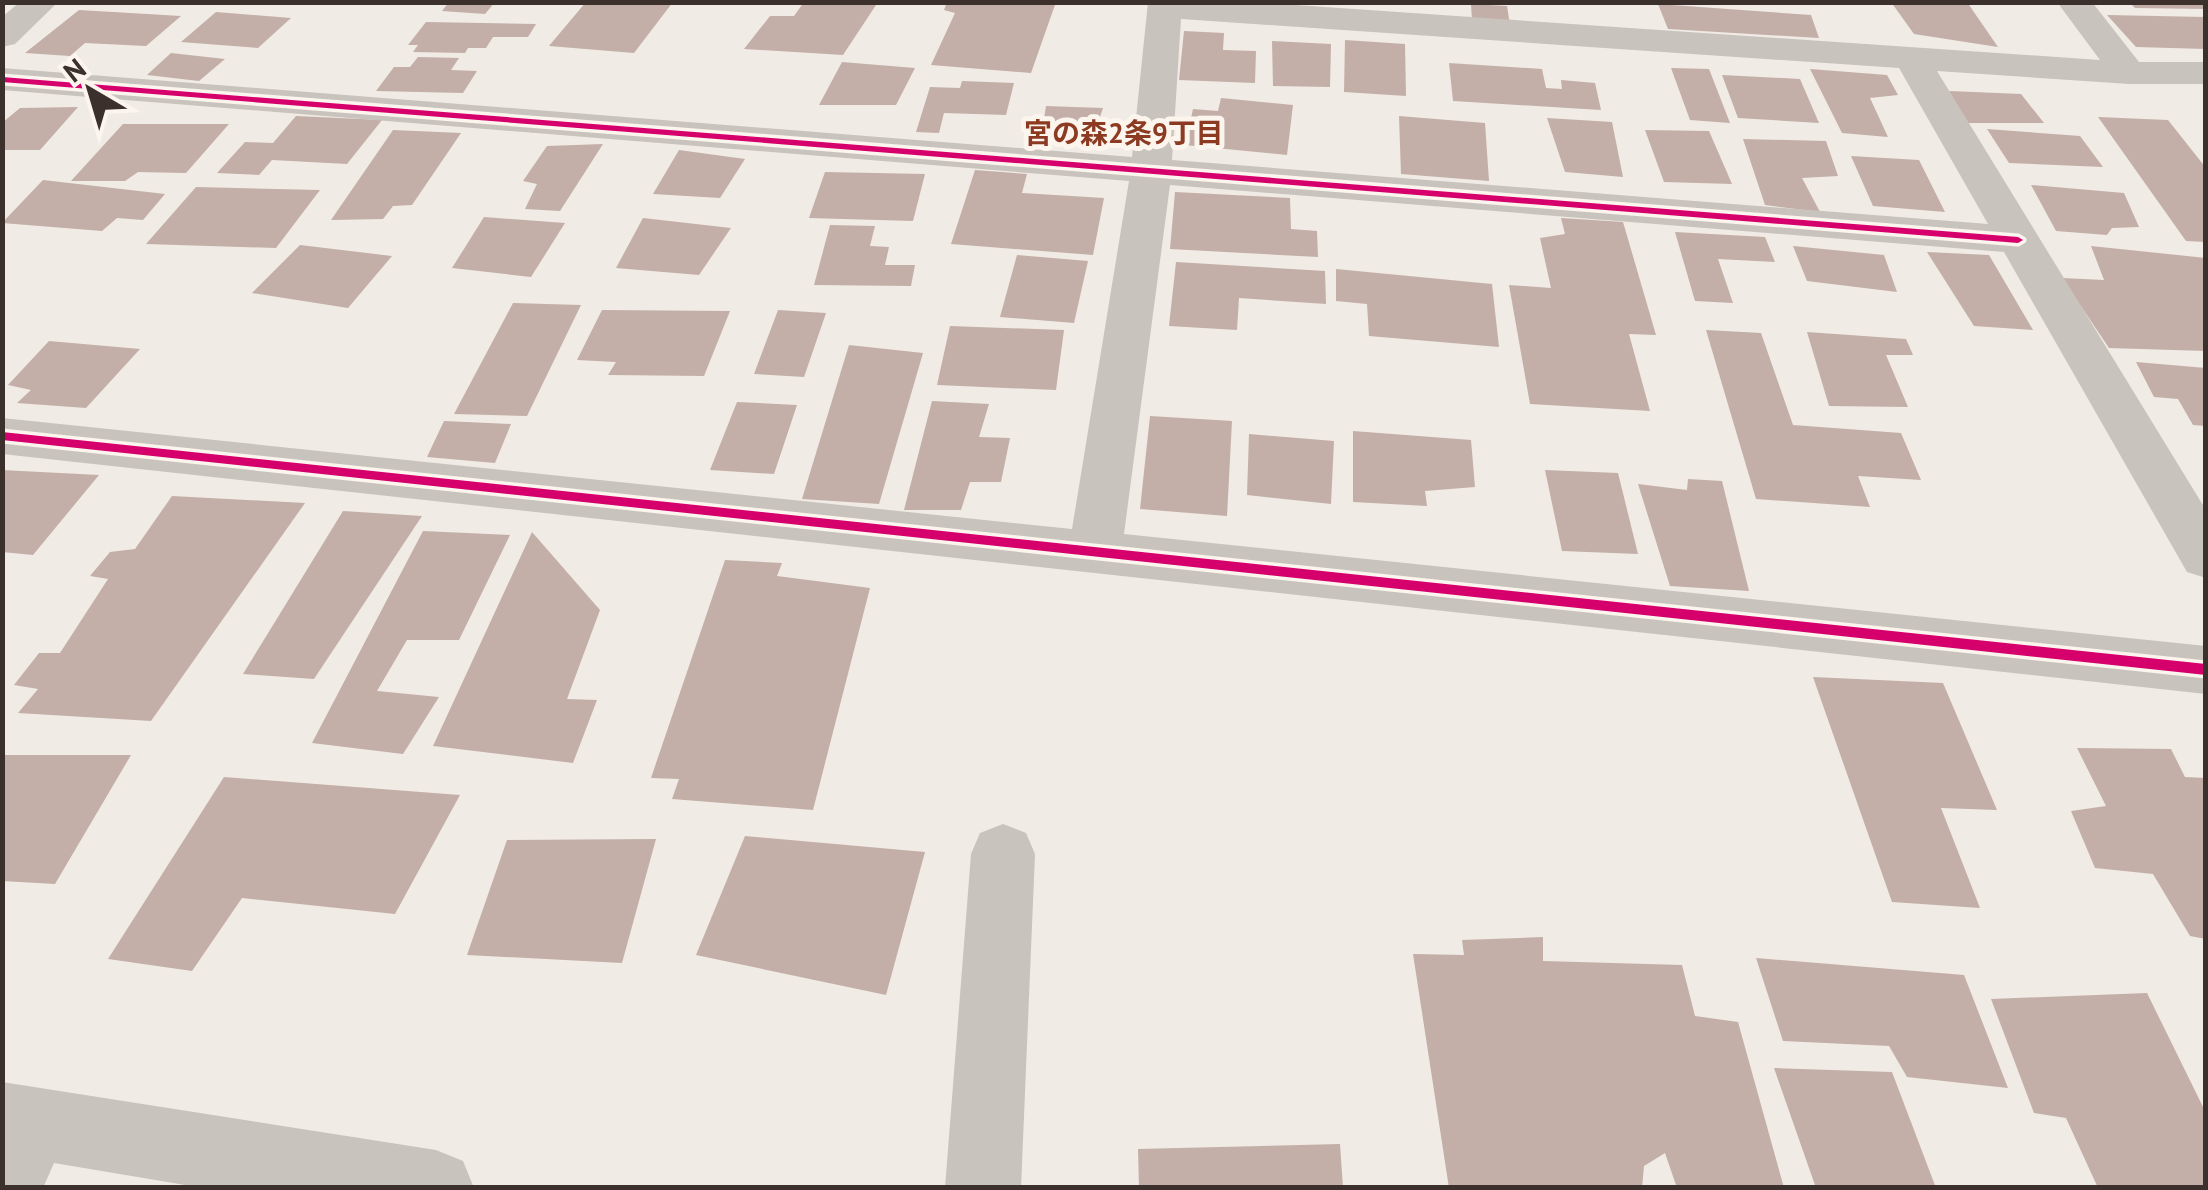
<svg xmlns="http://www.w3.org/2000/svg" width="2208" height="1190" font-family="'PT Sans','Noto Sans JP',sans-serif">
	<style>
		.building { fill: #c3afa7 }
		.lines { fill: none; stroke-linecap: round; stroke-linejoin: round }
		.minor { fill: #c9c3be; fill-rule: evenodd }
		.cycleway-casing { stroke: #fbf5ee; stroke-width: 7 }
		.cycleway { fill: #d6006c; fill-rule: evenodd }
		.labels { text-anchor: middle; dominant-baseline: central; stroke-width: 10; stroke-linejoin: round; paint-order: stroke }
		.far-neighbourhood-label { font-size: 28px; font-weight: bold; fill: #8c3b22; stroke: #fbf5ee }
	</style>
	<rect width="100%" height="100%" fill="#f0ebe5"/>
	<g class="building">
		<path d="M 449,2 L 495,2 L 485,14 L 442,11 Z"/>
		<path d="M 586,2 L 673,2 L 634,53 L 549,46 Z"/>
		<path d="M 804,2 L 878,2 L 843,55 L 744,49 L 770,16 L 794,16 Z"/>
		<path d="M 947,2 L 1056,2 L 1031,73 L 931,65 L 955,13 L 944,10 Z"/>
		<path d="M 1891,2 L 1967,2 L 1998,47 L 1914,34 Z"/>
		<path d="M 2129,2 L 2206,2 L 2206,9 L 2135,8 Z"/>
		<path d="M 1471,4 L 1507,6 L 1510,25 L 1472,20 Z"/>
		<path d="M 1658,4 L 1811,15 L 1819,38 L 1668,29 Z"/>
		<path d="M 79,10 L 181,16 L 146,46 L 85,43 L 70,56 L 25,53 Z"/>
		<path d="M 216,12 L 291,18 L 258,48 L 181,42 Z"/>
		<path d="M 2107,15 L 2206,17 L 2206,49 L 2136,47 Z"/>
		<path d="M 426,22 L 536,24 L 528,37 L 493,37 L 486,48 L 468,48 L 465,53 L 413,52 L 418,45 L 408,45 Z"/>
		<path d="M 1184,31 L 1224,33 L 1223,50 L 1256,51 L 1255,83 L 1179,80 Z"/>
		<path d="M 1345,40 L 1405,44 L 1406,96 L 1344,92 Z"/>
		<path d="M 1272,41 L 1331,44 L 1330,87 L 1273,86 Z"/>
		<path d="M 171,53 L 225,59 L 199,81 L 147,75 Z"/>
		<path d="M 418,57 L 459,58 L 451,70 L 477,71 L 463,93 L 376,91 L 394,67 L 410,67 Z"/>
		<path d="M 842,62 L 915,68 L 896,105 L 819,105 Z"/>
		<path d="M 1449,63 L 1542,69 L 1546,88 L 1562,89 L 1561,80 L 1595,83 L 1601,110 L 1453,101 Z"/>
		<path d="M 1671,68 L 1709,69 L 1730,123 L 1690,120 Z"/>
		<path d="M 1810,69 L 1887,75 L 1898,95 L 1870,98 L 1888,137 L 1842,133 Z"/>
		<path d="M 1722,75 L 1800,79 L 1819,123 L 1738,118 Z"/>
		<path d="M 962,81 L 1014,83 L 1006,115 L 944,113 L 939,133 L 916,132 L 930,87 L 960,88 Z"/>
		<path d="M 1949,91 L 2021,94 L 2044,123 L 1967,123 Z"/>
		<path d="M 1221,98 L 1293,105 L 1287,155 L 1185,145 L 1193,109 L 1218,111 Z"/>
		<path d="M 1046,106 L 1103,108 L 1091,144 L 1041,139 Z"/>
		<path d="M 78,107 L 40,150 L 2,150 L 2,123 L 20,108 Z"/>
		<path d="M 296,116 L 382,120 L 347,164 L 272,160 L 259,175 L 217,173 L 245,142 L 273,143 Z"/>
		<path d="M 1399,116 L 1485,123 L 1489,181 L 1401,174 Z"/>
		<path d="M 2098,117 L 2168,120 L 2206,168 L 2206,242 L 2186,241 Z"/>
		<path d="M 1547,118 L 1612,122 L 1623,177 L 1565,172 Z"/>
		<path d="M 123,124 L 229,124 L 186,173 L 138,172 L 125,181 L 71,181 Z"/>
		<path d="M 1987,129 L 2080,136 L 2103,167 L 2009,163 Z"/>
		<path d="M 393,130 L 461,133 L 412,205 L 393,206 L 383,219 L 331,220 Z"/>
		<path d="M 1645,130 L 1709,131 L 1732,184 L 1664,182 Z"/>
		<path d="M 1743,139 L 1826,141 L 1838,176 L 1802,178 L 1820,212 L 1765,205 Z"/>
		<path d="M 603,144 L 560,211 L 525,209 L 537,184 L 523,181 L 547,146 Z"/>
		<path d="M 679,150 L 745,159 L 720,198 L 653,194 Z"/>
		<path d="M 1851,156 L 1919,160 L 1945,212 L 1873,206 Z"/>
		<path d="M 975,170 L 1027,174 L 1022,193 L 1104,198 L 1093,255 L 951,244 Z"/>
		<path d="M 825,172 L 925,174 L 913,221 L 809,218 Z"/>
		<path d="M 43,180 L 165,194 L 143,220 L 117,218 L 102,231 L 2,223 Z"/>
		<path d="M 2031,185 L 2124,193 L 2139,227 L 2112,228 L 2107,235 L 2056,231 Z"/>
		<path d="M 196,187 L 320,190 L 276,248 L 146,244 Z"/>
		<path d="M 1175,192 L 1290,198 L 1291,229 L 1317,231 L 1318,257 L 1170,249 Z"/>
		<path d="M 484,217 L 565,223 L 531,277 L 452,268 Z"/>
		<path d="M 643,218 L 731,228 L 699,275 L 616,268 Z"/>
		<path d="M 1561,218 L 1623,222 L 1656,335 L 1629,334 L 1650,411 L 1530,404 L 1509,285 L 1551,288 L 1540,238 L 1565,234 Z"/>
		<path d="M 830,225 L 875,226 L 870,246 L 889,247 L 885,265 L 915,265 L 911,286 L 814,285 Z"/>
		<path d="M 1675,232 L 1765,237 L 1775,262 L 1718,259 L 1733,303 L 1695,301 Z"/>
		<path d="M 300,245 L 392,256 L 348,308 L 252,293 Z"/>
		<path d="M 1793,246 L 1884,255 L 1897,292 L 1807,281 Z"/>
		<path d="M 2091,246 L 2206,258 L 2206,351 L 2109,348 L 2062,278 L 2104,280 Z"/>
		<path d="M 1927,252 L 1989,255 L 2033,330 L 1974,326 Z"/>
		<path d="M 1017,255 L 1088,261 L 1074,323 L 1000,317 Z"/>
		<path d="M 1176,262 L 1325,271 L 1326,304 L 1239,298 L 1237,330 L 1169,326 Z"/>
		<path d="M 1336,269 L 1492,284 L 1499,347 L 1369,336 L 1367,304 L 1336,301 Z"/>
		<path d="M 513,303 L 581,305 L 527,416 L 454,414 Z"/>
		<path d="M 602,310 L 730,311 L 704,376 L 608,375 L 616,362 L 577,360 Z"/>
		<path d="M 778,310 L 826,313 L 804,377 L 754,374 Z"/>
		<path d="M 950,326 L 1064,330 L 1056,390 L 937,385 Z"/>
		<path d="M 1706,330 L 1761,333 L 1793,425 L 1901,433 L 1921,480 L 1858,476 L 1870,507 L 1756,499 Z"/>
		<path d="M 1807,332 L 1906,339 L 1913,355 L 1886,355 L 1908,407 L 1829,406 Z"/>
		<path d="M 49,341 L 140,349 L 86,408 L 17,403 L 31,390 L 8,385 Z"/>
		<path d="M 849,345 L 923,353 L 879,504 L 802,499 Z"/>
		<path d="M 2136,362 L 2206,368 L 2206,426 L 2193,425 L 2178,399 L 2154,397 Z"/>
		<path d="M 932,401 L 989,404 L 979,437 L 1010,438 L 1001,482 L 970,482 L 961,510 L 904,510 Z"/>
		<path d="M 737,402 L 797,405 L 774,474 L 710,470 Z"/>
		<path d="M 1150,416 L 1232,421 L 1227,516 L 1140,509 Z"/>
		<path d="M 444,421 L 511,424 L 495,463 L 427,457 Z"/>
		<path d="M 1353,431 L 1471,440 L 1475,487 L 1425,491 L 1427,506 L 1353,502 Z"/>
		<path d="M 1249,434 L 1334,441 L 1331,504 L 1247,495 Z"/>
		<path d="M 2,470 L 99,475 L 33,555 L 2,552 Z"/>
		<path d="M 1545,470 L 1618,473 L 1638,554 L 1562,551 Z"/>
		<path d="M 1688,479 L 1722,481 L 1749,591 L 1670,586 L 1638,484 L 1687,490 Z"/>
		<path d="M 172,496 L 305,503 L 151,721 L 18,713 L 38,689 L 14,685 L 39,653 L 60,653 L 108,579 L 90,576 L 110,552 L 135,549 Z"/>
		<path d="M 343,511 L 422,516 L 314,679 L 243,674 Z"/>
		<path d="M 423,531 L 510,535 L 459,640 L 407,640 L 377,691 L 439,697 L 403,754 L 312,743 Z"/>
		<path d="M 532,532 L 600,610 L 567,699 L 597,700 L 573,763 L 433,746 Z"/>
		<path d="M 725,560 L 782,563 L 777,576 L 870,588 L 813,810 L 672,799 L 679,779 L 651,778 Z"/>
		<path d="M 1813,677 L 1943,683 L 1997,810 L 1941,808 L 1980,908 L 1892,902 Z"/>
		<path d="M 2077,748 L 2171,749 L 2185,777 L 2206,778 L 2206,939 L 2190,936 L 2153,874 L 2095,868 L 2071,811 L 2106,806 Z"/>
		<path d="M 2,755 L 131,755 L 55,884 L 2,881 Z"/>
		<path d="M 224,777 L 460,795 L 395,914 L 242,898 L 192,971 L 108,959 Z"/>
		<path d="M 745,836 L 925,852 L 886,995 L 696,955 Z"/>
		<path d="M 656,839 L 622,963 L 467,955 L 507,840 Z"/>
		<path d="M 1543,937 L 1543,961 L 1682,965 L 1695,1016 L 1738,1022 L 1784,1188 L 1677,1188 L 1665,1153 L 1644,1166 L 1642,1188 L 1449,1188 L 1413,954 L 1464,955 L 1462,940 Z"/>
		<path d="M 1756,958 L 1964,975 L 2008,1088 L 1907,1077 L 1889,1046 L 1783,1041 Z"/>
		<path d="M 2147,993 L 2206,1113 L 2206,1188 L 2098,1188 L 2066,1118 L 2034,1113 L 1991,999 Z"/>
		<path d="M 1774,1068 L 1892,1072 L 1936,1188 L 1816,1188 Z"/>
		<path d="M 1340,1144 L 1343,1188 L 1139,1188 L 1138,1149 Z"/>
	</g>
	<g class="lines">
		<g class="minor">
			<path d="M 20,2 L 58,2 L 15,44 L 2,47 L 2,17 Z"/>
			<path d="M 1148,2 L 1251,2 L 2100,60 L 2057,2 L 2092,2 L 2139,62 L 2206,62 L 2206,84 L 2129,84 L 1937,71 L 2206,510 L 2206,578 L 2187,572 L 2004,252 L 1170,185 L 1124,534 L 2206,646 L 2206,694 L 2,454 L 2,418 L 1072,529 L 1129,181 L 2,90 L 2,68 L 1132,157 ZM 1181,19 L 1899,68 L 1988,224 L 1172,160 Z"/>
			<path d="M 1003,824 L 1026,833 L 1035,854 L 1021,1188 L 945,1188 L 971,854 L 980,833 Z"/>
			<path d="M 2,1082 L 436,1150 L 463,1161 L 474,1188 L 203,1188 L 54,1163 L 43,1188 L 2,1188 Z"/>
		</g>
		<g class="cycleway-casing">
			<g id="cycleway">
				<path d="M 2,77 L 2018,237 L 2023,240 L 2018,243 L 2,82 Z"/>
				<path d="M 2,432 L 2206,664 L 2206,675 L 2,440 Z"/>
			</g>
		</g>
		<use href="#cycleway" class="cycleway"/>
	</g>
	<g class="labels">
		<g class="far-neighbourhood-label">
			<text x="1124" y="132">宮の森2条9丁目</text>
		</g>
	</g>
	<rect width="2208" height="1190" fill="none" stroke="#3b302b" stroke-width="10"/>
	<g transform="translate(90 90) rotate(322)" stroke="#fbf5ee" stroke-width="8" paint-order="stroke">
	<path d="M0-8L18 38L0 25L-18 38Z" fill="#3b302b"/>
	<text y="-15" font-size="28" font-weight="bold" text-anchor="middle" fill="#3b302b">N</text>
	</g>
</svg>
